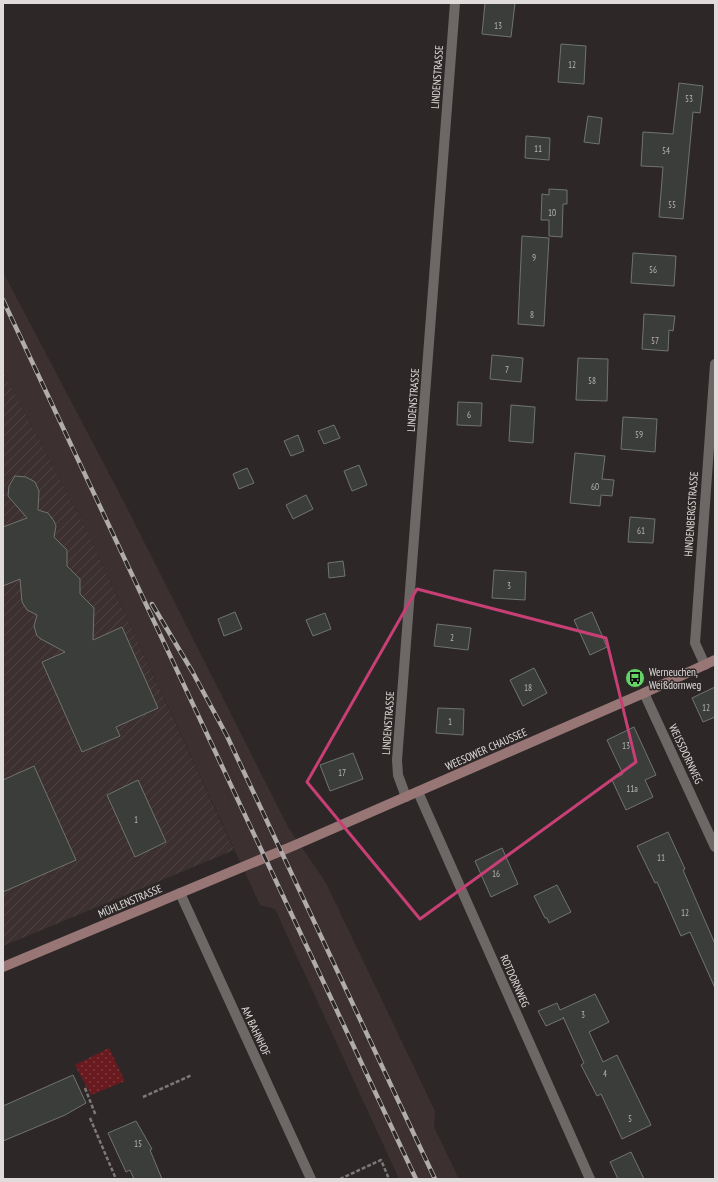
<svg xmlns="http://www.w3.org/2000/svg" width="718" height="1182" font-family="'PT Sans Narrow',sans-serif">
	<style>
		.built { fill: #3c3030 }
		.industrial { fill: url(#industrial-furrows) }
		.park { fill: url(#park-dots) }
		.building { fill: #3a3d39; stroke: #707470 }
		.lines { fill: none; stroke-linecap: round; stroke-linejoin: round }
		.path { stroke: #7e7979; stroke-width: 2.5; stroke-dasharray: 4 2; stroke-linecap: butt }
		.minor { stroke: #6d6766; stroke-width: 10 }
		.secondary { stroke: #987675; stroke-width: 10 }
		.rail-casing { stroke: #b0acab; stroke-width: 4.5 }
		.rail { stroke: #2d2827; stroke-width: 3; stroke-dasharray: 9; stroke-linecap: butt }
		.marked { fill: none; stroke: #c83f75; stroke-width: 3; stroke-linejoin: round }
		.labels { text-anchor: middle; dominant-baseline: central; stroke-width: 3; stroke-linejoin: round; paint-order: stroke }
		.number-label { font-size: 9px; fill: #b6b4b3 }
		.street-label { font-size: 11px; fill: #e0dcdc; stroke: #2d2827 }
		.poi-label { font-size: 11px; fill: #e0dcdc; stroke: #2d2827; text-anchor: start }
	</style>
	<defs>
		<pattern id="industrial-furrows" width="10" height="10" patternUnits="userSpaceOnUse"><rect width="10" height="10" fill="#3c3030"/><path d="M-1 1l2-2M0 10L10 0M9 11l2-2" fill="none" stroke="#4f4444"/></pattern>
		<pattern id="park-dots" width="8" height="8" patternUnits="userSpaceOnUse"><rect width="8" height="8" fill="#681a1f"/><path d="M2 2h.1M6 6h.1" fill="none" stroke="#7d3b3f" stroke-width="1.8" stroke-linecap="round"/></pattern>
	</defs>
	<rect width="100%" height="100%" fill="#2d2827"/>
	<path class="built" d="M 3,272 L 124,502 L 288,827 L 326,883 L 435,1111 L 434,1127 L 459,1179 L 399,1179 L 275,909 L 260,905 L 87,531 L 3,371 Z"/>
	<path class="industrial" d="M 3,371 L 87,531 L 234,850 L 3,946 Z"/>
	<path class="park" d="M 109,1048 L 125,1081 L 91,1095 L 75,1065 Z"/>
	<g class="building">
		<path d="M 485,3 L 515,3 L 511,37 L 482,34 Z"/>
		<path d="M 561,44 L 586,46 L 584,84 L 558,82 Z"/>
		<path d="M 679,83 L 703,86 L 700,113 L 693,112 L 683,219 L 659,217 L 663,167 L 641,166 L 643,132 L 673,134 Z"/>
		<path d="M 588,116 L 602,118 L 599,144 L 584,142 Z"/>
		<path d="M 526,136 L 550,138 L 549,160 L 525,158 Z"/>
		<path d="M 549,189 L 567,190 L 567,204 L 563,204 L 562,237 L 549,236 L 549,220 L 541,220 L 542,194 L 549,195 Z"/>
		<path d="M 522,236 L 549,238 L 544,326 L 518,324 Z"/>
		<path d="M 633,253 L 676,256 L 674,286 L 631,283 Z"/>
		<path d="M 644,314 L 675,316 L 673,331 L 669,330 L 668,351 L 642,349 Z"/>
		<path d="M 492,355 L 523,358 L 521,382 L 490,379 Z"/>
		<path d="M 578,358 L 608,359 L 607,401 L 576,400 Z"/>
		<path d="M 458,402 L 482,403 L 481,426 L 457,425 Z"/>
		<path d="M 511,405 L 535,407 L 533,443 L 509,441 Z"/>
		<path d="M 623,417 L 657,419 L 655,452 L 621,449 Z"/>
		<path d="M 334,425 L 340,438 L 324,444 L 318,431 Z"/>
		<path d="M 298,435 L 304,451 L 291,456 L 284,441 Z"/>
		<path d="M 575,453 L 605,456 L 602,479 L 614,480 L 612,496 L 601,495 L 600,506 L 570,503 Z"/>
		<path d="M 359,465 L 367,485 L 352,491 L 344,471 Z"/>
		<path d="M 247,468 L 254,483 L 239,489 L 233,474 Z"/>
		<path d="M 15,476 L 26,477 L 35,482 L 39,491 L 38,510 L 48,513 L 54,521 L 56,526 L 54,537 L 67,550 L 67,566 L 80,579 L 80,594 L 94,608 L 93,640 L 122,627 L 158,708 L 116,727 L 120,736 L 82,752 L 42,662 L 65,652 L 41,639 L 37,636 L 34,626 L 37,615 L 27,610 L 22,602 L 20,579 L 3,586 L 3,527 L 27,518 L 8,496 L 9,486 Z"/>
		<path d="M 306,495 L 313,509 L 293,519 L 286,505 Z"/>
		<path d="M 630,517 L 655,519 L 653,543 L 628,542 Z"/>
		<path d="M 343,561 L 345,576 L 329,578 L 328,563 Z"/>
		<path d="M 494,570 L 526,572 L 525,600 L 492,598 Z"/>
		<path d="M 235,612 L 242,629 L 224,636 L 218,619 Z"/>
		<path d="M 592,612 L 607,647 L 590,655 L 574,620 Z"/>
		<path d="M 325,613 L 331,629 L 313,636 L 306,620 Z"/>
		<path d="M 437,624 L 471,628 L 468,650 L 434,646 Z"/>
		<path d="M 534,668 L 547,693 L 523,706 L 510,680 Z"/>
		<path d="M 715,687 L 715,717 L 703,722 L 692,698 Z"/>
		<path d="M 438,708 L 464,709 L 463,735 L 436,733 Z"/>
		<path d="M 634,727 L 656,775 L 645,780 L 653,797 L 626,810 L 612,780 L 623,774 L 607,740 Z"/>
		<path d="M 353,753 L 363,779 L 330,791 L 320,765 Z"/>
		<path d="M 34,766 L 76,860 L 3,892 L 3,780 Z"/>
		<path d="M 138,780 L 166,842 L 135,857 L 107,795 Z"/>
		<path d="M 668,832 L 685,869 L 683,870 L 715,944 L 715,988 L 690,932 L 681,936 L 657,882 L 655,883 L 637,846 Z"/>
		<path d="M 502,848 L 518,884 L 491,897 L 475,861 Z"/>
		<path d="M 557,885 L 571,912 L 549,923 L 547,918 L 545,918 L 534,896 Z"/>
		<path d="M 595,994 L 609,1022 L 589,1032 L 603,1062 L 617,1055 L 651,1125 L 622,1139 L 601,1094 L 597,1096 L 581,1065 L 584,1063 L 563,1017 L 564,1018 L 546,1026 L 538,1011 L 557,1003 L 560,1010 Z"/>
		<path d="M 73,1075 L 86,1103 L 65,1115 L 3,1141 L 3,1106 Z"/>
		<path d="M 136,1121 L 152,1149 L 150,1150 L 162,1179 L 134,1179 L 130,1170 L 126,1172 L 108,1133 Z"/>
		<path d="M 631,1152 L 644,1179 L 618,1179 L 610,1162 Z"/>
	</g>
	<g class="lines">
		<g class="path">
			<path d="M 85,1088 L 96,1116"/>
			<path d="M 143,1097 L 192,1075"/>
			<path d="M 90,1118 L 116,1179"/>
			<path d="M 340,1179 L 381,1160 L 389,1179"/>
		</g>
		<g class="minor">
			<path d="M 705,665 L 695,643 L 715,364"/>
			<path d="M 644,693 L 715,847"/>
			<path d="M 418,792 L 590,1179"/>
			<path d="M 406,797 L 398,775 L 397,760 L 455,3"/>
			<path d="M 180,893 L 311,1179"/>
		</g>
		<path class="secondary" d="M 3,967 L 293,846 L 644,693 L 715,660"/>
		<g class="rail-casing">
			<g id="rail">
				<path d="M 3,300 L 416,1179"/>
				<path d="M 152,604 L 192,671 L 227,736 L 435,1179"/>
			</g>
		</g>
		<use href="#rail" class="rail"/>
	</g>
	<path class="marked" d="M 417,589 L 606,638 L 636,762 L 420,919 L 307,782 Z"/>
	<defs>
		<g id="bus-disc" transform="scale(1)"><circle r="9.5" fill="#65d467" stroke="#2d2827"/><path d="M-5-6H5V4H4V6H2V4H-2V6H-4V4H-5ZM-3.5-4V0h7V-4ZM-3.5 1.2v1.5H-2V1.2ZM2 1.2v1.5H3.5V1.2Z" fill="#111"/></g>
	</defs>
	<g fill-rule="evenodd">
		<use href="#bus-disc" x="635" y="678"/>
	</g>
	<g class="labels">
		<g class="number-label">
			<text x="498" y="25">13</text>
			<text x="572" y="64">12</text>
			<text x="689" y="98">53</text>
			<text x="538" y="148">11</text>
			<text x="666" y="150">54</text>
			<text x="672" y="204">55</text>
			<text x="552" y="212">10</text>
			<text x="534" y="257">9</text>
			<text x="653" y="269">56</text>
			<text x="532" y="314">8</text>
			<text x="655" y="340">57</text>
			<text x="507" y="369">7</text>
			<text x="592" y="380">58</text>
			<text x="469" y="414">6</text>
			<text x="639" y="434">59</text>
			<text x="595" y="486">60</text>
			<text x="641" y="530">61</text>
			<text x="509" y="585">3</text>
			<text x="452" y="637">2</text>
			<text x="528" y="687">18</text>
			<text x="706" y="707">12</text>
			<text x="450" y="721">1</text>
			<text x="626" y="745">13</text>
			<text x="342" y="772">17</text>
			<text x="632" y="788">11a</text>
			<text x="136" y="819">1</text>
			<text x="661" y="857">11</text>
			<text x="496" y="873">16</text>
			<text x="685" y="912">12</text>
			<text x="583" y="1014">3</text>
			<text x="605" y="1073">4</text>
			<text x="630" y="1118">5</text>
			<text x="138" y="1143">15</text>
		</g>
		<g class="street-label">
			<text transform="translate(437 77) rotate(-86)">LINDENSTRASSE</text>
			<text transform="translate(413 400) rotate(-86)">LINDENSTRASSE</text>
			<text transform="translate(691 514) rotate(-86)">HINDENBERGSTRASSE</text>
			<text transform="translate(388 723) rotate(-86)">LINDENSTRASSE</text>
			<text transform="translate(486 749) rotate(-24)">WEESOWER CHAUSSEE</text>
			<text transform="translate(686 754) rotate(65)">WEISSDORNWEG</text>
			<text transform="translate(130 901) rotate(-23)">MÜHLENSTRASSE</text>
			<text transform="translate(515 981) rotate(66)">ROTDORNWEG</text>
			<text transform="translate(256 1031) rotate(65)">AM BAHNHOF</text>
		</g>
		<g class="poi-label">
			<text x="649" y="672">Werneuchen,<tspan x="649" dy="13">Weißdornweg</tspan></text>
		</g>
	</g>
	<rect width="718" height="1182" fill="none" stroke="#e0dcdc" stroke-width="8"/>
</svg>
